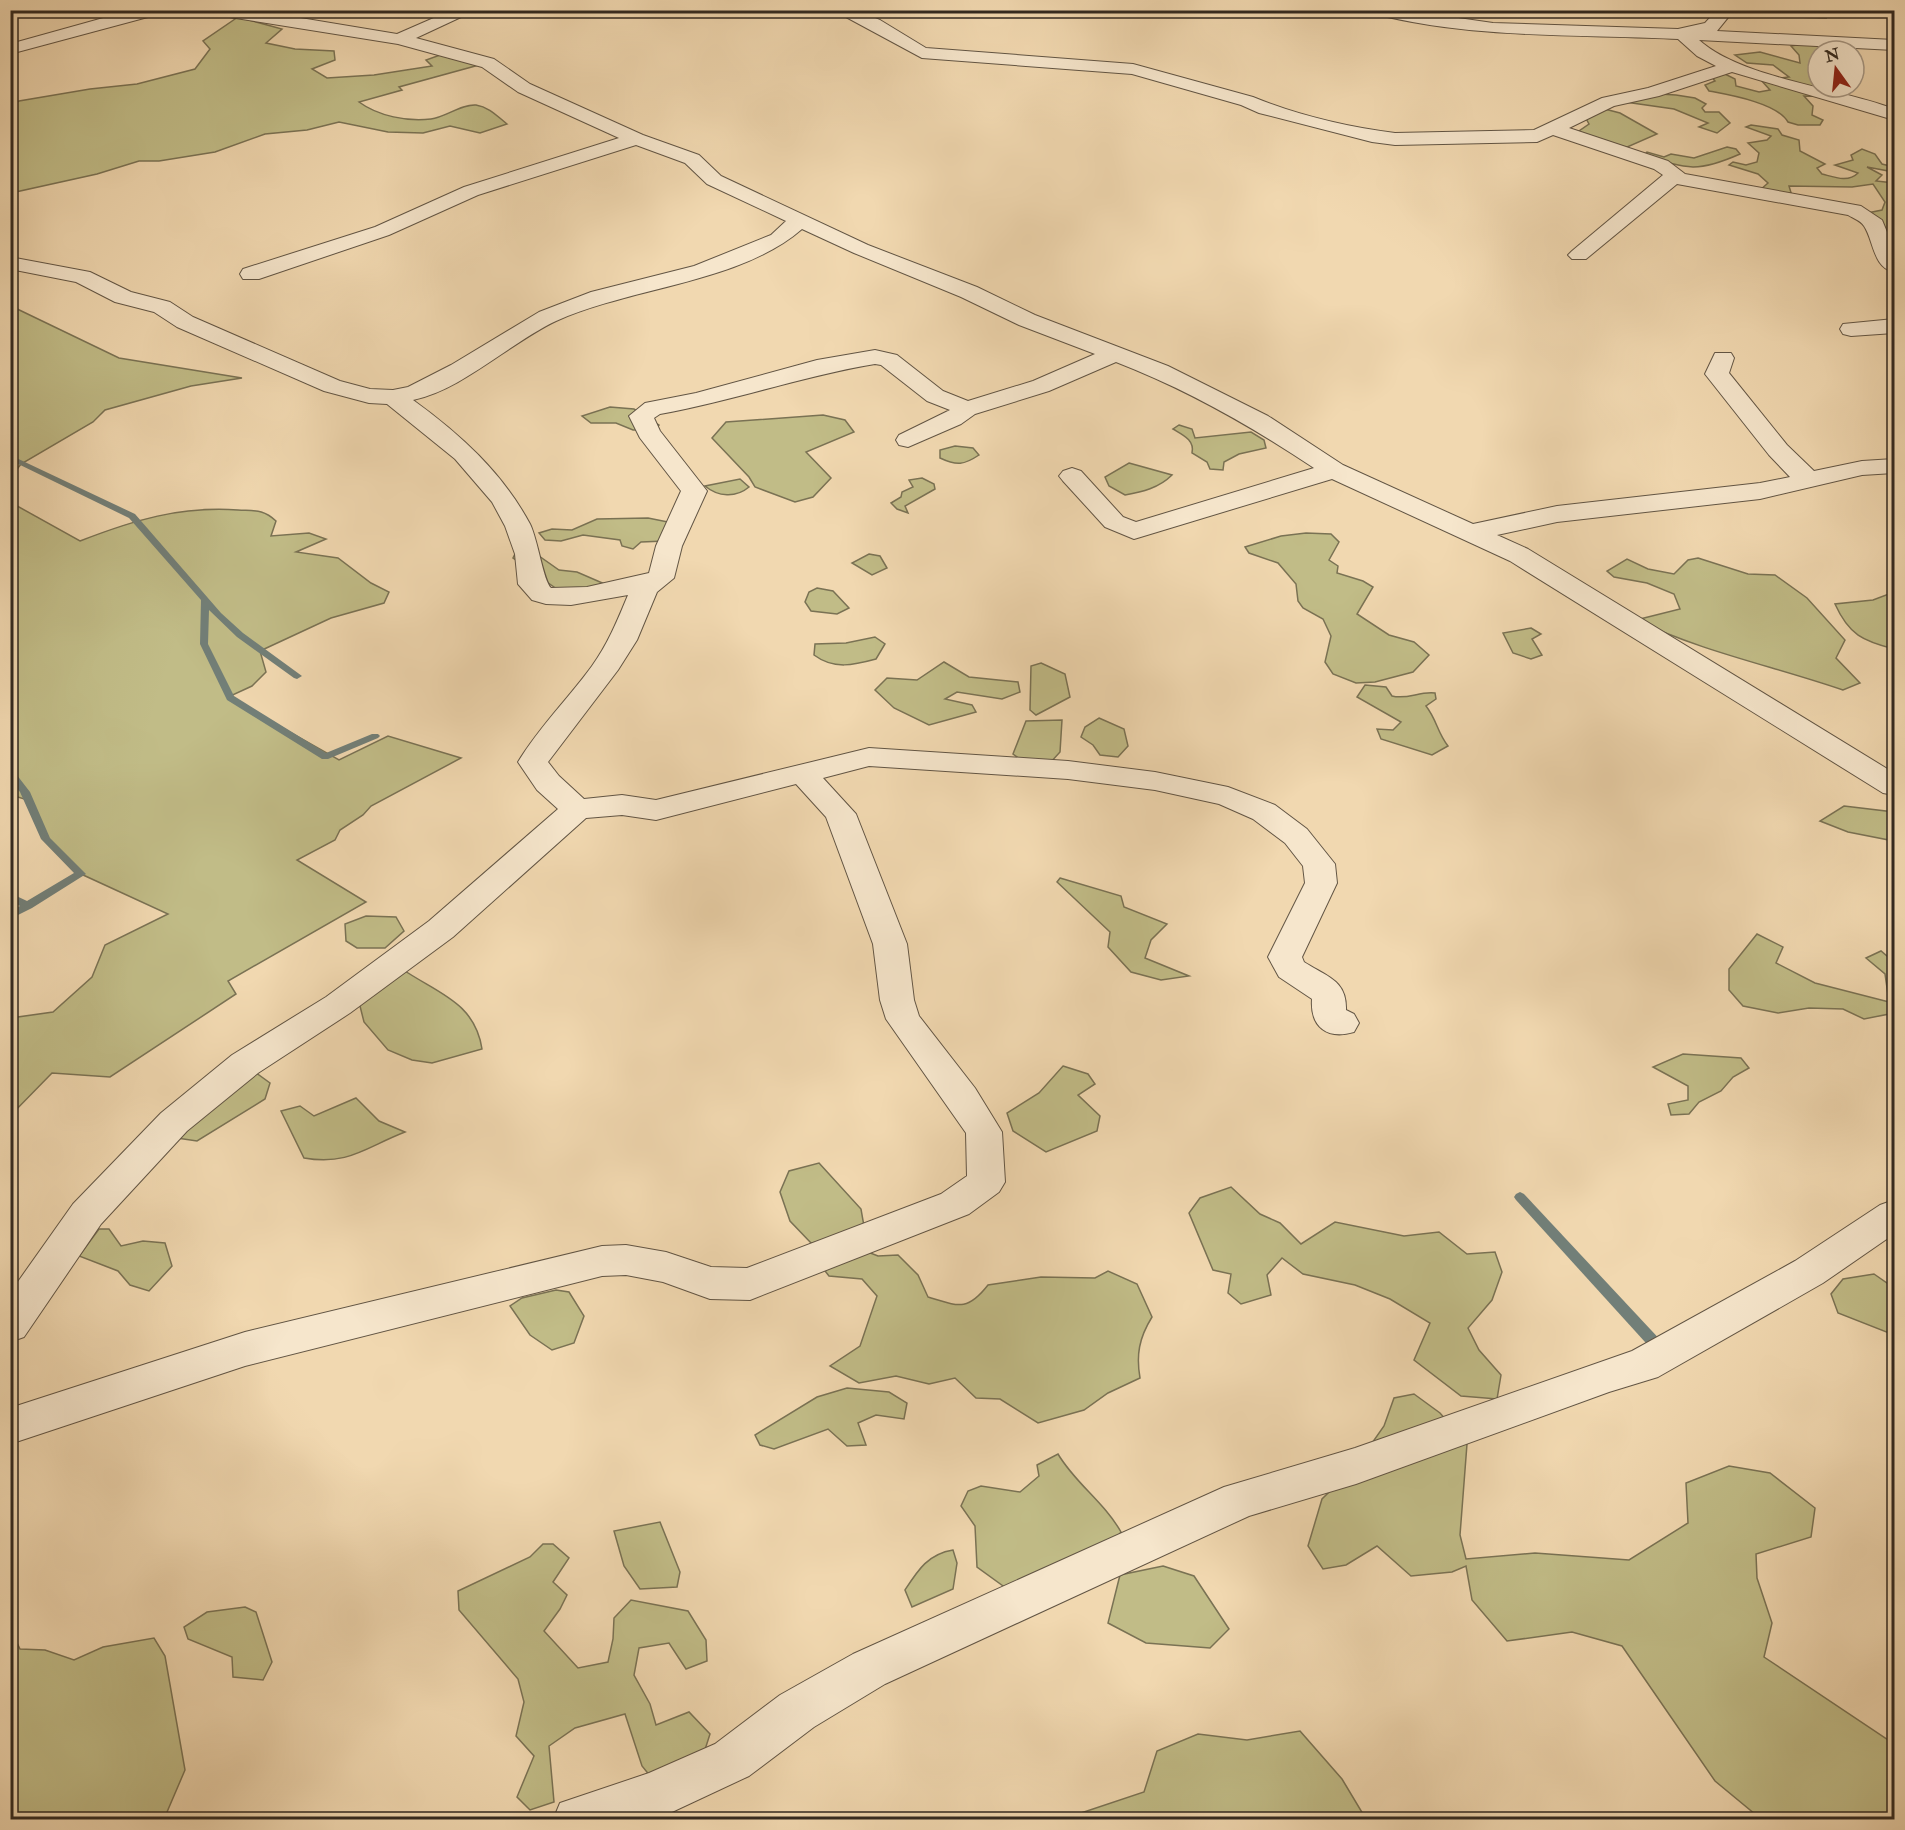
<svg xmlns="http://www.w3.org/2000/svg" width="1905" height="1830" font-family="'IM FELL Double Pica',serif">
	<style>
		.green { fill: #c1bc87; stroke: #7a7254; stroke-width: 1.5 }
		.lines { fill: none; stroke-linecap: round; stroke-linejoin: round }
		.stream { fill: #727f78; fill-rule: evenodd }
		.minor-casing { stroke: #625544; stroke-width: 2 }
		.minor { fill: #f6e6cc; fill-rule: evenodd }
	</style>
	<rect width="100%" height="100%" fill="#f1d8b0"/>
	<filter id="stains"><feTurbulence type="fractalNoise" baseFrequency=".00333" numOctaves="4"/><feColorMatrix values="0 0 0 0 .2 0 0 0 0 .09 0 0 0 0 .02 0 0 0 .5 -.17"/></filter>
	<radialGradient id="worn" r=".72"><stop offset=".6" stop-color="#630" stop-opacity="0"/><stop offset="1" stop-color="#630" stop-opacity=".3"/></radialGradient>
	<g class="green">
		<path d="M 1731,10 L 1798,11 L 1802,14 L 1827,18 L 1736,15 Z"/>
		<path d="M 238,17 L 282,29 L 266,43 L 295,49 L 334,51 L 335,60 L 312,69 L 327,78 L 374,75 L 432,66 L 426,60 L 440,55 L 479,65 L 399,87 L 402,90 L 359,102 C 378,116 408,122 431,119 C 446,117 461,104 476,105 C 489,107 497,116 507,124 L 480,133 L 450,126 L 423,133 L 388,132 L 339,122 L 307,130 L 265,134 L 215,152 L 159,161 L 139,161 L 97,174 L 11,193 L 11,106 L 19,101 L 90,89 L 137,84 L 195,69 L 210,49 L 203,41 Z"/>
		<path d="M 1802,44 L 1848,48 L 1849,51 L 1818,51 L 1818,87 L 1848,89 L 1836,97 L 1804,96 L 1813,106 L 1812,115 L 1823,120 L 1820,125 L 1798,125 L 1788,122 C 1777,103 1730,95 1709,91 L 1705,85 L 1715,81 L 1709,74 L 1721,72 L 1735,79 L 1736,86 L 1759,92 L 1770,90 L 1761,80 L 1789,77 L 1773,65 L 1747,63 L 1735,55 L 1760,52 L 1800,63 L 1799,55 L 1791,46 Z"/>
		<path d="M 1644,93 L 1676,95 L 1695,98 L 1706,104 L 1702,108 L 1705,112 L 1719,112 L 1730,123 L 1717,133 L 1699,127 L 1708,123 L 1674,109 L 1618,101 Z"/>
		<path d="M 1597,107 L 1620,113 L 1657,134 L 1625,148 L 1583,138 L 1579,131 L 1589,124 L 1584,115 Z"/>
		<path d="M 1751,125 L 1778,129 L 1782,135 L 1799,140 L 1800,151 L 1825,164 L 1817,168 L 1822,174 C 1834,177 1848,183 1858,173 L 1835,165 L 1853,160 L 1851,155 L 1862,149 L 1875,154 L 1882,164 L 1894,167 L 1894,172 L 1867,167 L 1882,175 L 1876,181 L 1894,183 L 1894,260 L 1867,213 L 1882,210 L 1885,202 L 1873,184 L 1852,187 L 1789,186 L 1792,196 L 1760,190 L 1768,183 L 1758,174 L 1729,165 L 1733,162 L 1746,165 L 1757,162 L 1759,153 L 1748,143 L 1767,140 L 1771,136 L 1746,127 Z"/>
		<path d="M 1727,147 L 1736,149 L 1740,154 C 1697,173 1687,169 1644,155 L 1647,152 L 1664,157 L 1671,154 L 1694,158 Z"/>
		<path d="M 11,306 L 119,358 L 242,378 L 191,386 L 105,410 L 93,422 L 21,464 L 11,477 Z"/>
		<path d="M 610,407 L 634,409 L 659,425 L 653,430 L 633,430 L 616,423 L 591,423 L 582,416 Z"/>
		<path d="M 823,415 L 845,420 L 854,432 L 806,452 L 831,478 L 813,497 L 795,502 L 755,487 L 749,477 L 712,438 L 726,422 Z"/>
		<path d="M 1179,425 L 1192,429 L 1195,438 L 1251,432 L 1264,440 L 1266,448 L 1239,454 L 1224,462 L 1223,470 L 1210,469 L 1207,462 L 1192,453 C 1195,440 1183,435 1173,429 Z"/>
		<path d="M 955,446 L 973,448 L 979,455 C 964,465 957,466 940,458 L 940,450 Z"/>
		<path d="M 1129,463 L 1172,475 C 1159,488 1142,492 1125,495 L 1109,486 L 1105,477 Z"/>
		<path d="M 922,478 L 934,484 L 935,489 L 905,506 L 908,513 L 897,509 L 891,503 L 901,497 L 902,492 L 913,487 L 909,480 Z"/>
		<path d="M 740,479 L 749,487 C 736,498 718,497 705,486 Z"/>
		<path d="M 10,502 L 80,541 C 134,520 180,506 238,510 C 255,511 263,509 276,521 L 271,536 L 309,533 L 326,539 L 296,552 L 338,558 L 371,583 L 389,592 L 384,603 L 331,618 L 260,651 L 266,672 L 252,686 L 228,697 L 339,760 L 388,736 L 461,758 L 371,806 L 363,815 L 340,830 L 335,840 L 297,860 L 366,902 L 228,981 L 236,994 L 110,1077 L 52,1073 L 11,1115 L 11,1018 L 53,1012 L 92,977 L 105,945 L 168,914 L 81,874 L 46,839 L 28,800 L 11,795 Z"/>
		<path d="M 648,518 L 673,523 L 665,541 L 641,542 L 633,549 L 622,546 L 620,540 L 583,535 L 561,541 L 545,540 L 539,533 L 552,529 L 572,530 L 597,519 Z"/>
		<path d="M 1306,533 L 1331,534 L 1339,542 L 1329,560 L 1338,566 L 1337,573 L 1363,581 L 1373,587 L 1357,614 L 1389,635 L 1414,642 L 1429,655 L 1413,672 L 1375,682 L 1356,683 L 1333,674 L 1325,662 L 1331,636 L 1323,619 L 1303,608 L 1298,601 L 1296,584 L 1278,563 L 1249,553 L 1245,547 L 1281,536 Z"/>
		<path d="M 532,551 L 559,570 L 577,572 L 607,585 L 571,599 L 513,558 L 515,554 Z"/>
		<path d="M 869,554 L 880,556 L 887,568 L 872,575 L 852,563 Z"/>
		<path d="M 1698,558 L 1748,574 L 1775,575 L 1807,598 L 1845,640 L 1836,658 L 1860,683 L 1843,690 C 1773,666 1703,652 1636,620 L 1680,609 L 1674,594 L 1647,583 L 1614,577 L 1607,571 L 1627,559 L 1648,569 L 1674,574 L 1688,560 Z"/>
		<path d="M 817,588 L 833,591 L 849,608 L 837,614 L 811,611 L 805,602 L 809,592 Z"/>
		<path d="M 1894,592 L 1894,649 C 1863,641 1849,635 1835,604 L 1873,600 Z"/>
		<path d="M 1531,628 L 1541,634 L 1532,639 L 1542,655 L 1531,659 L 1513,653 L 1503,633 Z"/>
		<path d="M 875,637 L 885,644 L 876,659 C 854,665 834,670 814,655 L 815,644 L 846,643 Z"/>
		<path d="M 944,662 L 969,677 L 1018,682 L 1020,692 L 1002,699 L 957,692 L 945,699 L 972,705 L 976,712 L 929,725 L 894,708 L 875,690 L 887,678 L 917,680 Z"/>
		<path d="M 1041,663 L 1065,674 L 1070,697 L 1036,715 L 1030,710 L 1031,666 Z"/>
		<path d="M 1365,685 L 1386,687 L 1392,696 C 1408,700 1419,691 1435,693 L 1436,699 L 1426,706 C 1437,720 1437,732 1448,746 L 1432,755 L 1381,739 L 1377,729 L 1393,730 L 1401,722 L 1357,697 Z"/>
		<path d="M 1099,718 L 1124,729 L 1128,746 L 1118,757 L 1100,755 L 1093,745 L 1081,737 L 1085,727 Z"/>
		<path d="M 1062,720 L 1060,752 L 1050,763 L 1025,763 L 1013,754 L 1026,721 Z"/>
		<path d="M 1844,806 L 1894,812 L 1894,841 L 1848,832 L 1820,821 Z"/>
		<path d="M 1060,878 L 1121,896 L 1124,907 L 1167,924 L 1151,940 L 1145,958 L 1189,976 L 1161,980 L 1131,972 L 1108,947 L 1110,932 L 1057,882 Z"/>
		<path d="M 366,916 L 396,917 L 404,931 L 385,948 L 357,948 L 346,941 L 345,924 Z"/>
		<path d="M 1757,934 L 1783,947 L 1776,963 L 1815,983 L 1889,1002 L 1885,974 L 1866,958 L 1881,951 L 1894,962 L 1894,1005 L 1890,1003 L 1889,1014 L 1864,1019 L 1843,1009 L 1809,1008 L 1778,1013 L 1743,1006 L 1729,990 L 1729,969 Z"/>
		<path d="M 402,969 C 437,993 475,1002 482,1049 L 432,1063 L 412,1060 L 388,1050 L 364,1022 L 358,998 Z"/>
		<path d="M 1683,1054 L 1741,1058 L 1749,1068 L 1733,1077 L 1721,1091 L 1699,1102 L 1689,1114 L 1671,1115 L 1668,1104 L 1688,1100 L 1688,1086 L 1653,1067 Z"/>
		<path d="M 1063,1066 L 1088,1074 L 1095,1084 L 1078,1095 L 1100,1116 L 1097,1131 L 1046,1152 L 1013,1131 L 1007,1113 L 1039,1093 Z"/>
		<path d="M 252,1070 L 270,1083 L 265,1099 L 197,1141 L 170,1137 Z"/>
		<path d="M 356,1098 L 379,1121 L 405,1132 C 366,1147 348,1166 304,1158 L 281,1111 L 300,1106 L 314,1116 Z"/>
		<path d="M 819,1163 L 861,1209 L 864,1226 L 840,1239 L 811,1243 L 790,1221 L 780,1192 L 789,1171 Z"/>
		<path d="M 1231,1187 L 1260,1214 L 1280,1223 L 1301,1244 L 1335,1222 L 1404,1236 L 1439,1232 L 1467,1254 L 1495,1252 L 1502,1272 L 1492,1300 L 1468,1328 L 1479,1350 L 1501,1375 L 1497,1399 L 1461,1396 L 1414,1360 L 1430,1323 L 1390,1299 L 1355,1285 L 1303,1274 L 1282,1258 L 1267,1275 L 1271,1295 L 1241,1304 L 1228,1293 L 1231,1274 L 1213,1270 L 1189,1213 L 1200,1198 Z"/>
		<path d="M 99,1229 L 109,1229 L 121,1246 L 143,1241 L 165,1243 L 172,1266 L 149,1291 L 130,1285 L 118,1271 L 79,1256 Z"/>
		<path d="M 855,1247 L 878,1256 L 898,1255 L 918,1275 L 928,1297 C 958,1306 967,1312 988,1285 L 1041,1277 L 1095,1278 L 1108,1271 L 1137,1284 L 1152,1317 C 1139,1338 1136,1355 1140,1378 L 1108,1393 L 1084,1410 L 1038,1423 L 1000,1399 L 976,1398 L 955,1378 L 929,1384 L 896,1376 L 859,1383 L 830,1366 L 860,1346 L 877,1296 L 862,1279 L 829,1276 L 822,1267 Z"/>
		<path d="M 1874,1274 L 1894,1288 L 1894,1335 L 1838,1313 L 1831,1294 L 1843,1279 Z"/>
		<path d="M 556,1290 L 569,1292 L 584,1316 L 574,1343 L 552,1350 L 530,1335 L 510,1306 L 522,1298 Z"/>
		<path d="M 847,1388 L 889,1392 L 907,1403 L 904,1419 L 876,1415 L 858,1423 L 866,1445 L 847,1446 L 828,1429 L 774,1449 L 760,1445 L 755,1435 L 817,1397 Z"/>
		<path d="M 1414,1394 L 1440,1413 L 1467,1444 L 1460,1535 L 1466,1559 L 1535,1553 L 1629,1560 L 1688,1523 L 1686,1483 L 1729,1466 L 1770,1473 L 1815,1508 L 1811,1537 L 1756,1554 L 1757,1578 L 1772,1623 L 1764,1657 L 1894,1744 L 1894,1819 L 1761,1819 L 1715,1781 L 1622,1646 L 1572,1632 L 1507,1641 L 1472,1600 L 1466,1566 L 1452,1572 L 1411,1576 L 1377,1546 L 1346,1565 L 1323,1569 L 1308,1546 L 1322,1499 L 1356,1466 L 1384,1426 L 1394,1398 Z"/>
		<path d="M 1058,1454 C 1075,1483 1104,1502 1121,1532 L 1113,1543 L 1010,1591 L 977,1567 L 975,1526 L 961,1506 L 968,1491 L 981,1486 L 1020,1492 L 1039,1476 L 1037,1465 Z"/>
		<path d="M 660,1522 L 680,1572 L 677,1587 L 640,1589 L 624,1566 L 614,1531 Z"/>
		<path d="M 543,1544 L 553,1544 L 569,1558 L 553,1582 L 567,1595 L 560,1609 L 544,1631 L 578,1668 L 608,1662 L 613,1639 L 614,1618 L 631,1600 L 688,1611 L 706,1640 L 707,1661 L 686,1669 L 669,1643 L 639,1648 L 634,1675 L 650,1704 L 656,1725 L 689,1712 L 710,1734 L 702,1759 L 659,1787 L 642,1766 L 625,1714 L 575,1728 L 549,1746 L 554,1802 L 530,1810 L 517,1797 L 534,1756 L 516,1736 L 524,1702 L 518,1679 L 459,1610 L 458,1591 L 530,1557 Z"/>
		<path d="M 953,1550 L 957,1563 L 953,1589 L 912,1607 L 905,1590 C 918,1570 928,1554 953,1550 Z"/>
		<path d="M 1163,1566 L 1194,1576 L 1229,1629 L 1210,1648 L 1146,1643 L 1108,1623 L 1120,1575 Z"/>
		<path d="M 245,1607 L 256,1612 L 272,1662 L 263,1680 L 233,1677 L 232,1657 L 188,1639 L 184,1627 L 207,1612 Z"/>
		<path d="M 10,1628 L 20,1649 L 45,1650 L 74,1660 L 103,1647 L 154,1638 L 165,1656 L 185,1770 L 164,1819 L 11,1819 Z"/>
		<path d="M 1300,1731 L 1342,1779 L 1366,1819 L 1063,1819 L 1144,1792 L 1157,1751 L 1198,1734 L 1247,1740 Z"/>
	</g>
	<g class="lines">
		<g class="stream">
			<path d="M 10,455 L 135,514 L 221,613 L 243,633 L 302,676 L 297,679 L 294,678 L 237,637 L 209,610 L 208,644 L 234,696 L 326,753 L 372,734 L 378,734 L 380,736 L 378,738 L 328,759 L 322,759 L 227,700 L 200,644 L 201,600 L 129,518 L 10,460 Z"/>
			<path d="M 10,769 L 13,770 L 30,792 L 50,838 L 86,874 L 32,908 L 10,919 L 10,911 L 20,906 L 10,901 L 10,893 L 27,901 L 74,873 L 41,839 L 20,792 L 10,779 Z"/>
			<path d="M 1520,1192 L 1524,1194 L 1665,1345 L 1666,1349 L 1665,1353 L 1660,1354 L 1655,1353 L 1516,1200 L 1514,1197 L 1516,1194 Z"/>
		</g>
		<g class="minor-casing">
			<g id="minor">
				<path d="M 132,10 L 161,10 L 159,14 L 10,54 L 10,44 Z"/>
				<path d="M 209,10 L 252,10 L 397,34 L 452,10 L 476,10 L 416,38 L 494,59 L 530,84 L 643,135 L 699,155 L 721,176 L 868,245 L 977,287 L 1035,315 L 1168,366 L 1268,416 L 1343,465 L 1473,524 L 1557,506 L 1760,483 L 1790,477 L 1769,455 L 1705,374 L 1715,353 L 1731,353 L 1734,358 L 1729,373 L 1787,445 L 1814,471 L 1862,461 L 1894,459 L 1894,473 L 1862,475 L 1760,499 L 1557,522 L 1497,535 L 1528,549 L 1894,773 L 1894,795 L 1883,793 L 1510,561 L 1332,479 L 1134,539 L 1105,527 L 1063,481 L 1059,476 L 1063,471 L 1072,468 L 1081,471 L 1123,517 L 1136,522 L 1314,468 C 1251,426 1186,389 1116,362 L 1049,391 L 975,414 L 961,424 L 908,447 L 899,445 L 896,440 L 899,435 L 950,410 L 927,401 L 881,365 L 875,364 C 802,376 733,401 660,414 L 654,418 L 660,431 L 707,491 L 682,546 L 674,578 L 657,592 L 637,640 L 618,670 L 548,762 L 559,776 L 584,799 L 622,795 L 656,800 L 869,748 L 1068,761 L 1155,772 L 1228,787 L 1275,805 L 1307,829 L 1335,864 L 1337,883 L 1302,957 L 1304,962 C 1327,977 1347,980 1346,1010 L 1354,1014 L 1359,1023 L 1354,1032 C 1327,1040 1310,1027 1312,999 L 1279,977 L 1268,957 L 1305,883 L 1303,866 L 1285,843 L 1253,819 L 1219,804 L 1155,790 L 1068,779 L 869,766 L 823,778 L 856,814 L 907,944 L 914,1000 L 919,1016 L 975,1088 L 1002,1132 L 1005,1182 L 999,1192 L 969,1214 L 750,1300 L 710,1299 L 663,1282 L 626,1275 L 602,1276 L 245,1366 L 10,1444 L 10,1408 L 245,1332 L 602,1246 L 626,1245 L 666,1252 L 711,1267 L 747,1268 L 941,1194 L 967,1176 L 966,1133 L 886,1019 L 880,1000 L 873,944 L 826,817 L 796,784 L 656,820 L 622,815 L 586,818 L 453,937 L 350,1013 L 258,1073 L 187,1131 L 101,1224 L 24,1337 L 10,1342 L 10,1293 L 73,1204 L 161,1113 L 232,1055 L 326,997 L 429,921 L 558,809 L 537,790 L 518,762 C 539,727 568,699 592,666 C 608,644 618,619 628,595 L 571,605 L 546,604 L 532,600 L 518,584 L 515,554 L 505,526 L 492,502 L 455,459 L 387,404 L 369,403 L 324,391 L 177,327 L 154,312 L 115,302 L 76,282 L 10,269 L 10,257 L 90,272 L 131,292 L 170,302 L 193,317 L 340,381 L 370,389 L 393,390 L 408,387 L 451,365 L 539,312 L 591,292 L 694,266 L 771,235 L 786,221 L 707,184 L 685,163 L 636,145 L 478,195 L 389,235 L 259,279 L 243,279 L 240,274 L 243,269 L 375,227 L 464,187 L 619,138 L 518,92 L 482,67 L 398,44 L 217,15 ZM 802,229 L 854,253 L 961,297 L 1019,325 L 1095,354 L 1033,381 L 968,401 L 943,391 L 897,355 L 875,350 L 817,360 L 696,393 L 645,403 L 629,416 L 640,438 L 681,491 L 656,546 L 649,573 L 587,587 L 551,588 C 543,580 538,540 530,524 C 502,472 460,434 413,400 C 462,390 511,342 556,321 C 631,287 740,283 802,229 Z"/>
				<path d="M 833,10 L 856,10 L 880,20 L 926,48 L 1133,64 L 1253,97 C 1297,115 1348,127 1395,133 L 1534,130 L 1602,98 L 1648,88 L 1716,66 L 1697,56 L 1678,39 C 1576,34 1474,39 1375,14 L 1373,10 L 1403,10 L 1493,23 L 1678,29 L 1705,23 L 1717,10 L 1734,10 L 1717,31 L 1894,40 L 1894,50 L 1699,40 C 1741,78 1839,88 1894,109 L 1894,120 L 1732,72 L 1659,96 L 1614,106 L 1569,128 L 1668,161 L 1685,174 L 1861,206 L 1882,220 L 1894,249 L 1894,272 C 1873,268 1874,241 1864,226 C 1861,221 1853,218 1848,215 L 1677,184 L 1586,259 L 1572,259 L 1568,255 L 1572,251 L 1663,175 L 1654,169 L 1553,135 L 1537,142 L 1395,145 L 1372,142 L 1259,113 L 1241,105 L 1132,74 L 922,58 Z"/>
				<path d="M 1894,319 L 1894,333 L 1851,336 L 1843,334 L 1840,329 L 1843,324 Z"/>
				<path d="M 1894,1200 L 1894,1234 L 1823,1283 L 1658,1377 L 1609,1392 L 1356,1484 L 1249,1516 L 885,1684 L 814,1727 L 749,1776 L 672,1812 L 653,1820 L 553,1820 L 560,1803 L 649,1773 L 715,1744 L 780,1695 L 853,1654 L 1224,1487 L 1355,1448 L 1632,1351 L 1795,1261 L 1880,1205 Z"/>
			</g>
		</g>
		<use href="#minor" class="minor"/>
	</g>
	<rect width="1905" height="1830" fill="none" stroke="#f1d8b0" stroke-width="36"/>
	<rect x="12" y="12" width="1881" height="1806" fill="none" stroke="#322920" stroke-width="3"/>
	<rect x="18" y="18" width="1869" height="1794" fill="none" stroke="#322920" stroke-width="1.5"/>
	<g transform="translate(1836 69) rotate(345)"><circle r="28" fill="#f6e6cc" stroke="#a89a87" stroke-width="1.5"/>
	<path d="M0-4.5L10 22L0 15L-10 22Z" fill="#8f2418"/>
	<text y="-9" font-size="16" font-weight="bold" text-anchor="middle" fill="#322920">N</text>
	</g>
	<rect width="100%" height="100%" filter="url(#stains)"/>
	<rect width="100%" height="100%" fill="url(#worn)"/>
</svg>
